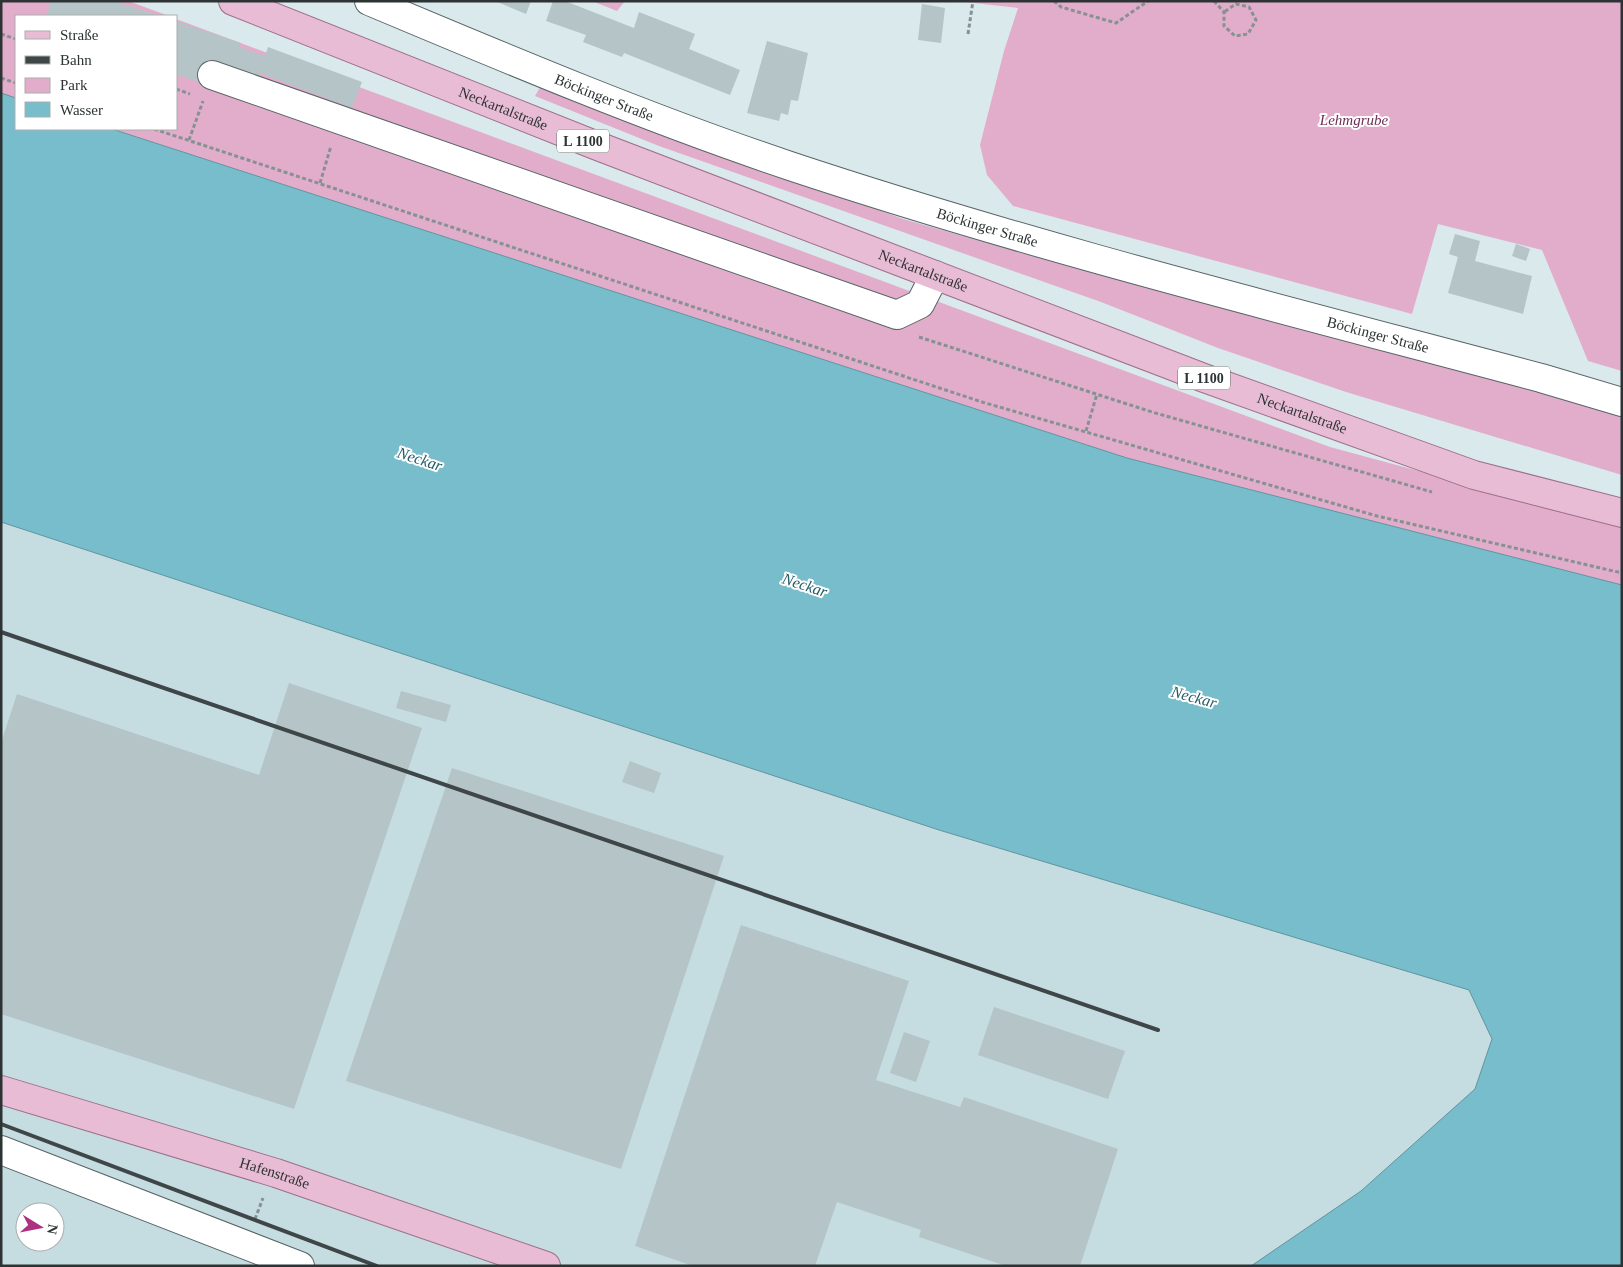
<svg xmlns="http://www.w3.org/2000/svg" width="1623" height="1267" font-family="'Times New Roman',serif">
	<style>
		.built { fill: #c5dde1; fill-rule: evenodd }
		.green { fill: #e2adca }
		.water { fill: #77bdcb; stroke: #61949e }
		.building { fill: #b5c4c7 }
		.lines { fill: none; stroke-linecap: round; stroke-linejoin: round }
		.minor-casing { stroke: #586567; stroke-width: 30 }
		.major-casing { stroke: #9c6f8a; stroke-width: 30 }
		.path { stroke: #869193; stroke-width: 3; stroke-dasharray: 4 2.5; stroke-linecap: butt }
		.minor { stroke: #fff; stroke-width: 28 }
		.major { stroke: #e8bcd4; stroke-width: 28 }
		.rail { stroke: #3f4647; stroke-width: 4 }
		.labels { text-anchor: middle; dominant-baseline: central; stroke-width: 4; stroke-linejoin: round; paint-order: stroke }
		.shield { fill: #fff; stroke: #6c7071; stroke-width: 1 }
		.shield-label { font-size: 14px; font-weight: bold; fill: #2d3334 }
		.street-label { font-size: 15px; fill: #2d3334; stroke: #fff }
		.park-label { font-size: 15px; font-style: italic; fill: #6d2d55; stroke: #fff }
		.water-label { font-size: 16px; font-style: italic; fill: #255f6a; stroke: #fff }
	</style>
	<rect width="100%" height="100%" fill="#dae9ec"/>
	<path class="built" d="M 1,522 L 939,830 L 1470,990 L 1492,1039 L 1475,1089 L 1361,1191 L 1251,1266 L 1,1266 ZM 25,1212 L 55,1212 L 55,1242 L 25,1242 Z"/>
	<g class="green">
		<path d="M 1,1 L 128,1 L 169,16 L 16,16 L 16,98 L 1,93 Z"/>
		<path d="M 592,1 L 625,1 L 617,11 Z"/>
		<path d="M 957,1 L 1622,1 L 1622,371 L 1588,361 L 1542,250 L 1438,224 L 1412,314 L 1013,206 L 987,175 L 980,145 L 1004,51 L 1018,8 Z"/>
		<path d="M 176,19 L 1330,447 L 1622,526 L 1622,585 L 1127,458 L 112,129 L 176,129 Z"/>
		<path d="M 542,84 L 903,219 L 1075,268 L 1261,313 L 1622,415 L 1622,475 L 1346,392 L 1218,348 L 1101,302 L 659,146 L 535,96 Z"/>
	</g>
	<path class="water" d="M 1,93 L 16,98 L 16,129 L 112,129 L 1127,458 L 1622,585 L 1622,1266 L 1251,1266 L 1361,1191 L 1475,1089 L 1492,1039 L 1469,990 L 939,830 L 1,522 Z"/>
	<g class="building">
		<path d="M 51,1 L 114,1 L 160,16 L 46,16 Z"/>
		<path d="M 495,1 L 531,1 L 526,14 Z"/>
		<path d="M 553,1 L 565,1 L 634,28 L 639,12 L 695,34 L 689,49 L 740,70 L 730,95 L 624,53 L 622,57 L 583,42 L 586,35 L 546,21 Z"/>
		<path d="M 922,4 L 945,8 L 941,43 L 918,40 Z"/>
		<path d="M 176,21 L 241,43 L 239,47 L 265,56 L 268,47 L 362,82 L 352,108 L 260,73 L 258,78 L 208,59 L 201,83 L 176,74 Z"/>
		<path d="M 767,41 L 808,53 L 798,101 L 791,100 L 788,115 L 781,113 L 779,121 L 747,113 Z"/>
		<path d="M 1455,234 L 1480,241 L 1475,261 L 1532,276 L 1523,314 L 1448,293 L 1458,257 L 1449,254 Z"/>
		<path d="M 1516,244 L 1530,249 L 1526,261 L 1512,256 Z"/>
		<path d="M 289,683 L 422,728 L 294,1109 L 1,1014 L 1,743 L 17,694 L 259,775 Z"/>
		<path d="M 401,691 L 451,705 L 446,722 L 396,708 Z"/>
		<path d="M 630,761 L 661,773 L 654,793 L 622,782 Z"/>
		<path d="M 452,768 L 724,856 L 621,1169 L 346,1081 Z"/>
		<path d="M 741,925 L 909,981 L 876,1080 L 960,1107 L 964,1097 L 1118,1149 L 1080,1266 L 1006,1266 L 919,1237 L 921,1230 L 837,1202 L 815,1266 L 693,1266 L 635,1246 Z"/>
		<path d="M 994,1007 L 1125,1051 L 1108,1099 L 978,1055 Z"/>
		<path d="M 904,1032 L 930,1041 L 916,1082 L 890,1073 Z"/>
	</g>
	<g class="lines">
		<g class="minor-casing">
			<g id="minor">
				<path id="s1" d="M 369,1 C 507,59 647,118 790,166 C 1037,248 1290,311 1541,378 L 1622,402"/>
				<path d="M 212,75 L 897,315 L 920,304 L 935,275"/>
				<path d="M 1,1150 L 300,1266"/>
			</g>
		</g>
		<g class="major-casing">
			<g id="major">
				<path id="s2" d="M 233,1 L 595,145 L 1204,378 L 1474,475 L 1622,513"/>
				<path id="s3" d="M 1,1090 L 276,1173 L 546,1266"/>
			</g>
		</g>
		<g class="path">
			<path d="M 1054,1 L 1061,7 L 1116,23 L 1148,1"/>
			<path d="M 1214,1 L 1224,12 L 1224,26 L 1235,36 L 1248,34 L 1256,20 L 1249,7 L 1236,4 L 1224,12"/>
			<path d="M 1,34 L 16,39"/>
			<path d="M 968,34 L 973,1"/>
			<path d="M 1,78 L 16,83"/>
			<path d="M 176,89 L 190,94"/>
			<path d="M 154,129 L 982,402 L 1377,516 L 1622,573"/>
			<path d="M 189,140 L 203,101"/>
			<path d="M 320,183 L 331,146"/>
			<path d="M 919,337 L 1152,412 L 1432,492"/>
			<path d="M 1086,431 L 1097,394"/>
			<path d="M 255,1219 L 263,1198"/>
		</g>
		<use href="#minor" class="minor"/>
		<use href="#major" class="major"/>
		<g class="rail">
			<path d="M 1,632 L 1158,1030"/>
			<path d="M 1,1124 L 377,1266"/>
		</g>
	</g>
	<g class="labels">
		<g class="shield">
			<rect x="557" y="129.5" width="52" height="23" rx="4"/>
			<rect x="1178" y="366.5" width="52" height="23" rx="4"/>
		</g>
		<g class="shield-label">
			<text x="583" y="141">L 1100</text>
			<text x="1204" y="378">L 1100</text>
		</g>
		<g class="street-label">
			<text stroke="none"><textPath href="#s1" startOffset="254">Böckinger Straße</textPath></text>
			<text stroke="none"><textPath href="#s2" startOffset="291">Neckartalstraße</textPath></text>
			<text stroke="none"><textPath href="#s1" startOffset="659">Böckinger Straße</textPath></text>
			<text stroke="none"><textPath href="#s2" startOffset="741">Neckartalstraße</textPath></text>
			<text stroke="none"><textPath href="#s1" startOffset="1064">Böckinger Straße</textPath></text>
			<text stroke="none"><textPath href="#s2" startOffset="1146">Neckartalstraße</textPath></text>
			<text stroke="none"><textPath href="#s3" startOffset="286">Hafenstraße</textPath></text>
		</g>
		<g class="park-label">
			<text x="1354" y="120">Lehmgrube</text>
		</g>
		<g class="water-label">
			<text transform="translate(420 459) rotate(18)">Neckar</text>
			<text transform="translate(805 585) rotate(18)">Neckar</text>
			<text transform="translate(1194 697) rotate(15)">Neckar</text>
		</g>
	</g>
	<rect width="1623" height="1267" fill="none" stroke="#2d3334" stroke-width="5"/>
	<rect x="15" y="15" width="162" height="115" fill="#ffffff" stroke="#abadae"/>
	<rect x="25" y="31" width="25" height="8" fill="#e8bcd4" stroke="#abadae"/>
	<text x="60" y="40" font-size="15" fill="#2d3334">Straße</text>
	<rect x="25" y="56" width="25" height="8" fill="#3f4647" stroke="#abadae"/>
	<text x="60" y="65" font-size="15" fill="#2d3334">Bahn</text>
	<rect x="25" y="78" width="25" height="15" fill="#e2adca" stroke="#abadae"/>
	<text x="60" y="90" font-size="15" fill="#2d3334">Park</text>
	<rect x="25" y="102" width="25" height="15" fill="#77bdcb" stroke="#abadae"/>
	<text x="60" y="115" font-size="15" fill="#2d3334">Wasser</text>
	<g transform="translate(40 1227) rotate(100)"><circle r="24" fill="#ffffff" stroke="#abadae"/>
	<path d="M0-4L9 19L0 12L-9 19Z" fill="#ad3081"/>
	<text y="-8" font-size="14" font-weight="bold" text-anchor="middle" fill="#2d3334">N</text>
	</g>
</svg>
